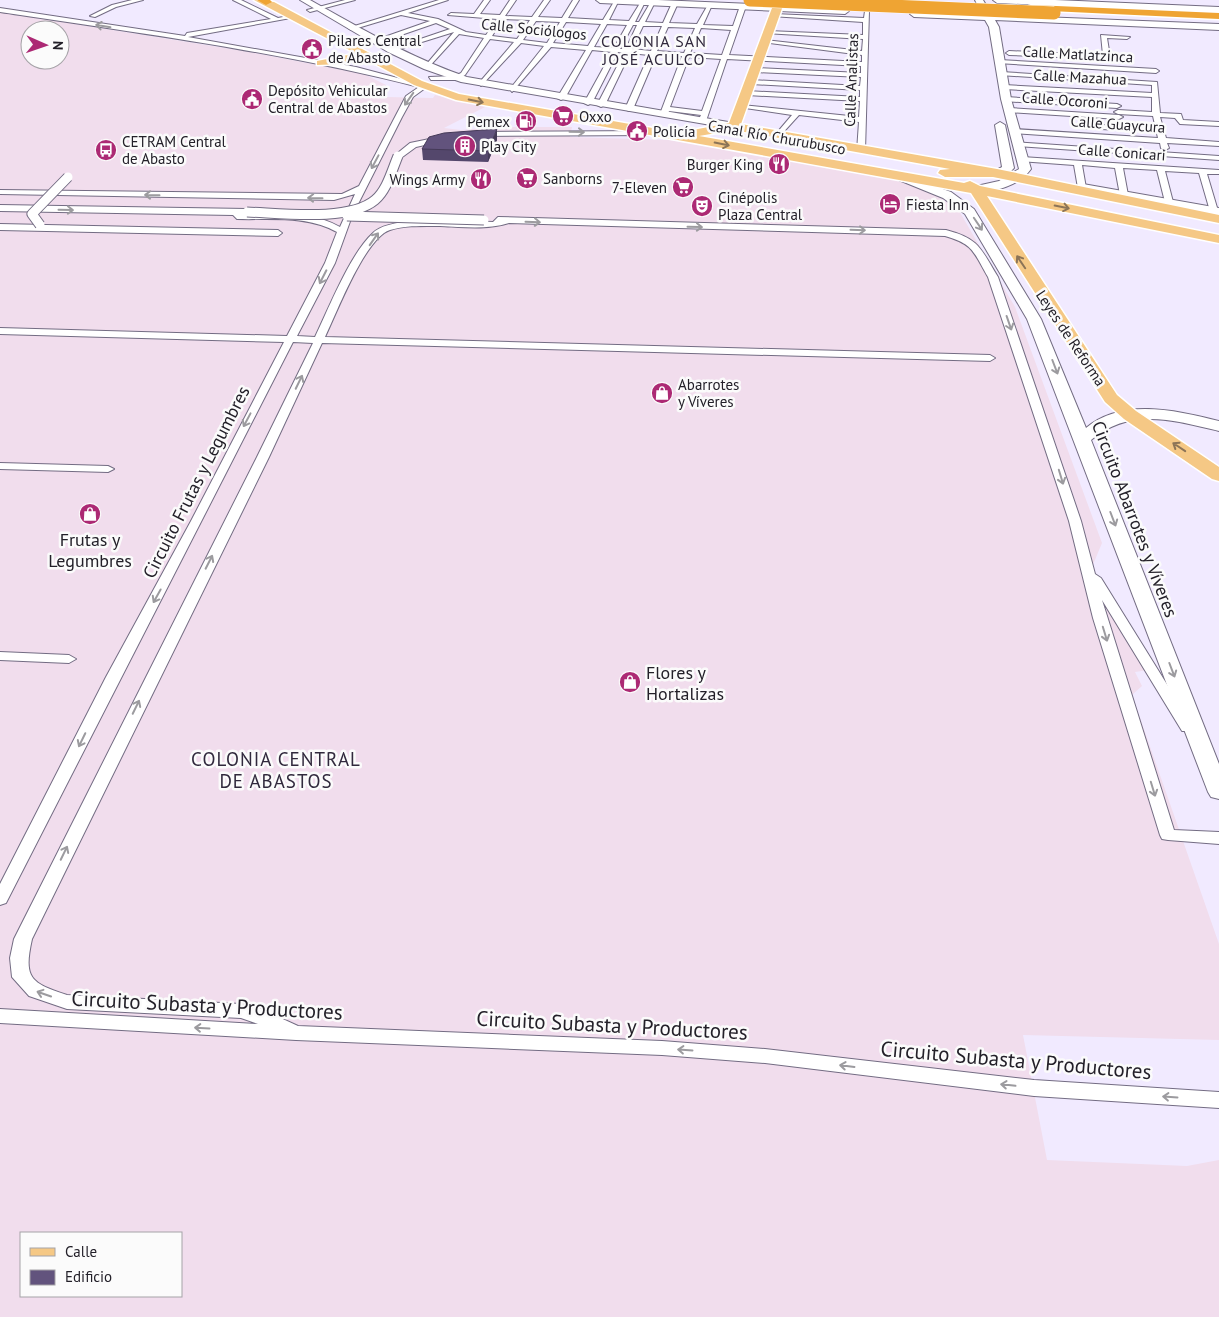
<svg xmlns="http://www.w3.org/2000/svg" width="1219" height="1317" font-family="'PT Sans',sans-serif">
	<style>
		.commercial { fill: #f1dded; fill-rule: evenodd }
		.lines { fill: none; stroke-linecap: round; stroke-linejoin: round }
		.street-casing { stroke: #736c83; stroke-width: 2 }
		.secondary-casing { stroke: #736c83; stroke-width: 2 }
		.primary-casing { stroke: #fff; stroke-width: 3 }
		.highway-casing { stroke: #fff; stroke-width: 3 }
		.street { fill: #fff; fill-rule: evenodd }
		.secondary { fill: #fff; fill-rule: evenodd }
		.primary { fill: #f5c885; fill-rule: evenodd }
		.highway { fill: #efa433; fill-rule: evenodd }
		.street-bridge-casing { stroke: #736c83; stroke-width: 11; stroke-linecap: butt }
		.highway-bridge-casing { stroke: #fff; stroke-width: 14; stroke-linecap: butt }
		.street-bridge { stroke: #fff; stroke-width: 9 }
		.highway-bridge { stroke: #efa433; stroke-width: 13 }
		.wall { fill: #54476c }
		.shaded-wall { fill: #453a58 }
		.building { fill: #62537d; stroke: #453a58 }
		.oneway { stroke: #9c9b9f }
		.oneway2 { stroke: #8c7457 }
		.labels { text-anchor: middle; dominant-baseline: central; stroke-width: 5; stroke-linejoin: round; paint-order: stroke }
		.far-street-label { font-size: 15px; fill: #232029; stroke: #fbfbfb }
		.far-poi-label { font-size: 15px; fill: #232029; stroke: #fbfbfb; text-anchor: start }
		.far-neighbourhood-label { font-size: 16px; letter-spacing: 1px; fill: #31293d; stroke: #fbfbfb }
		.street-label { font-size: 18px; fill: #232029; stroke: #fbfbfb }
		.poi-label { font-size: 18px; fill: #232029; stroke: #fbfbfb }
		.neighbourhood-label { font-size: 19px; letter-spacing: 1px; fill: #31293d; stroke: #fbfbfb }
		.near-street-label { font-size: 21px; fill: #232029; stroke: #fbfbfb }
	</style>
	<rect width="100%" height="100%" fill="#f1eaff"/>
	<path class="commercial" d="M 0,12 L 250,52 L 364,74 L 386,85 L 386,97 L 433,98 L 435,95 L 487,106 L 444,128 L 461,130 L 495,127 L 572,127 L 570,137 L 670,140 L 892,178 L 931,192 L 958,209 L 1015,307 L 1102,543 L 1092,567 L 1155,669 L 1135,672 L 1142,686 L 1132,695 L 1219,944 L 1219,1040 L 1023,1035 L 1047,1160 L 1187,1166 L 1219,1160 L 1219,1317 L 0,1317 ZM 30,30 L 60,30 L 60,60 L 30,60 ZM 21,1233 L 181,1233 L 181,1296 L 21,1296 Z"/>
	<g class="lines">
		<g class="street-casing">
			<g id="street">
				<path d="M 132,0 L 143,0 L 116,7 L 95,17 L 90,16 L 112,5 Z"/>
				<path d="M 233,0 L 241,0 L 278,18 L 293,15 L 296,17 L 188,37 L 356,67 L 428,86 L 413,97 L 402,117 L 352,216 L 335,263 L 297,336 L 315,337 C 329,308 350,254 373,233 C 392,214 466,222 493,222 L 498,217 L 946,230 C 980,239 980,248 998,277 L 1081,521 L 1095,574 L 1101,578 L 1194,728 L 1192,731 L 1182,731 L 1102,600 L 1174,830 L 1219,832 L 1219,844 L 1168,840 L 1162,839 L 1160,835 L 1093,618 L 1069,521 L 988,277 C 974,253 974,244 945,236 L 509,223 C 487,230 463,227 440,226 C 423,226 406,225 390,230 C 365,238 337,312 325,337 L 990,355 L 995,358 L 990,361 L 322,343 L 269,457 L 32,939 C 23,979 31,983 67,995 L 241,1004 L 261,1009 L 298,1026 L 662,1041 L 765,1049 L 1034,1080 L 1219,1092 L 1219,1108 L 1034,1096 L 765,1063 L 662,1055 L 296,1040 L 0,1023 L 0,1009 L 258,1024 L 241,1018 L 67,1009 L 29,996 L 12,977 L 10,958 L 14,939 L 257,457 L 313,343 L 293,342 L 6,903 L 0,905 L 0,884 L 106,677 L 191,521 L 284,342 L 0,334 L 0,328 L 287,336 L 325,263 L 337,232 C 306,215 271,220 237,219 L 233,215 L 0,211 L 0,205 L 247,209 L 251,212 L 249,214 C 279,214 312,211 340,227 L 355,194 L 334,200 L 0,194 L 0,190 L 342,194 L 359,186 L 406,96 L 419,87 C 281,52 140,33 0,12 L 0,8 L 185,36 L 187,33 L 271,19 Z"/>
				<path d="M 345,0 L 355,0 L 310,12 L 307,10 Z"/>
				<path d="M 439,0 L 448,0 L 408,13 L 438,19 L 466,32 L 486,35 L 497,19 L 448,15 L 451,13 L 474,14 L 484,0 L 490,0 L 480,14 L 500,15 L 510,0 L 516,0 L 505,16 L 532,17 L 544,0 L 550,0 L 538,17 L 562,18 L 573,0 L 579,0 L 568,18 L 603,20 L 615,0 L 619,0 L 609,20 L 629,21 L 642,0 L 645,2 L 635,22 L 639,22 L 652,0 L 655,2 L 645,22 L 663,23 L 672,3 L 675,1 L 678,3 L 669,23 L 697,24 L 709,3 L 712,5 L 703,25 L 733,26 L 740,6 L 743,4 L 746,6 L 729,55 L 862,62 L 862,55 L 762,42 L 765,40 L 862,51 L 863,39 L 765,33 L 768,31 L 863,35 L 863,22 L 771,16 L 774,14 L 864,18 L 865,11 L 869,11 L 865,151 L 861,153 L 857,151 L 859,122 L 799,115 L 779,137 L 775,135 L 792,115 L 738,107 L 742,105 L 859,117 L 860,101 L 747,95 L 743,93 L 747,91 L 860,97 L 860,90 L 751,84 L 748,82 L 751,80 L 860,86 L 861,77 L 755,72 L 752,70 L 755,68 L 861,73 L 861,66 L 727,59 L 706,121 L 702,123 L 698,121 L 701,115 L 669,111 L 667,116 L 660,114 L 682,56 L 656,55 L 633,109 L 629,111 L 625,109 L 649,55 L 630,53 L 605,105 L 601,107 L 597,105 L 624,53 L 618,52 L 592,103 L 588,105 L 584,103 L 612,52 L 592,50 L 565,98 L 561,100 L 557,98 L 586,50 L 551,47 L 512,92 L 510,89 L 544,46 L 521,43 L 481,86 L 479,83 L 514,42 L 490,39 L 465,75 L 457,80 L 431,80 L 429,77 L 455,76 L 461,73 L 484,38 L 459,34 L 427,69 L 425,66 L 454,32 L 393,51 L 388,50 L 450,29 L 436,23 L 375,44 L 373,41 L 430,21 L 401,15 L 351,30 L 348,28 ZM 503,19 L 530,20 L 517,39 L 492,36 ZM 536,21 L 560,22 L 547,43 L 523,40 ZM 566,22 L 601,24 L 588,46 L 553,43 ZM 607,24 L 627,25 L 614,48 L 594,47 ZM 633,25 L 637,25 L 626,49 L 620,49 ZM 643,26 L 662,26 L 651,51 L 632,49 ZM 668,27 L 695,28 L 684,53 L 657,51 ZM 701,28 L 731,30 L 722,55 L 690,53 ZM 689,57 L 721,59 L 702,111 L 670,107 Z"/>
				<path d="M 1101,35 L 1130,37 L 1127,39 L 1107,38 L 1110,57 L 1107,59 L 1009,55 L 1006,53 L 1009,51 L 1103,55 Z"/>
				<path d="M 999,60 L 1156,69 L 1159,71 L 1156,73 L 997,63 Z"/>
				<path d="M 1001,72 L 1157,82 L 1160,113 L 1181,114 L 1183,120 L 1219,122 L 1219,126 L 1180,124 L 1175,118 L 1160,117 L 1166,138 L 1219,142 L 1219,146 L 1167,143 L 1169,148 L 1165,150 L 1161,148 L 1160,143 L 1011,133 L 1011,129 L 1014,129 L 1158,138 L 1153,116 L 1118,114 L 1114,112 L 1118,110 L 1152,112 L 1152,97 L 1004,89 L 1001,87 L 1004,85 L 1152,93 L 1152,85 L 999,75 Z"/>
				<path d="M 1006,97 L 1117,104 L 1121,106 L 1117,108 L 1003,101 Z"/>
				<path d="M 1009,108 L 1119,115 L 1123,117 L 1119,119 L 1006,112 L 1005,110 Z"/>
				<path d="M 1082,124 L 1122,126 L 1126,128 L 1122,130 L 1079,128 L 1078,126 Z"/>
				<path d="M 656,131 L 660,133 L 659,135 L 480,136 L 476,134 L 480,132 Z"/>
				<path d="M 444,136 L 448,138 L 447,140 L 416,147 L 401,158 L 394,156 L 410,143 Z"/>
				<path d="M 1014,142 L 1219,156 L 1219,160 L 1017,146 L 1014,146 Z"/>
				<path d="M 1022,157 L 1219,170 L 1219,174 L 1207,174 L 1218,211 L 1214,214 L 1210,211 L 1199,173 L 1165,171 L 1173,202 L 1169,204 L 1165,202 L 1157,170 L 1123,168 L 1128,195 L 1124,197 L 1120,195 L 1115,168 L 1082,165 L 1086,188 L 1082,190 L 1078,188 L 1074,165 L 1019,161 L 1018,159 Z"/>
				<path d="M 0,224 L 278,230 L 282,233 L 278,236 L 0,230 Z"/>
				<path d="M 0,463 L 108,466 L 114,469 L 108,472 L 0,469 Z"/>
				<path d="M 0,652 L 69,655 L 76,659 L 69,663 L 0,660 Z"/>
			</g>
		</g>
		<g class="secondary-casing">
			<g id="secondary">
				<path d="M 300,0 L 310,0 C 362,29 411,58 467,77 L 734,123 L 739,126 L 734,129 L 461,82 L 424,69 L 388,52 Z"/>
				<path d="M 596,0 L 658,0 L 845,8 L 849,11 L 845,14 L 600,3 Z"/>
				<path d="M 975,0 L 983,0 L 992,15 L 1219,24 L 1219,30 L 995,20 L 999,27 L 1011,99 L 1031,169 C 1019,186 995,191 976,194 L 970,190 L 972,187 L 999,181 L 1019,169 L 1001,99 L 989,27 L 985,20 L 914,17 L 910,14 L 914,11 L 982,14 Z"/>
				<path d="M 993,0 L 1055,0 L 1219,7 L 1219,13 L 997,3 Z"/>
				<path d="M 1000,122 L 1005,125 L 1014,168 L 1009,173 L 997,176 L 991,173 L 1002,167 L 995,125 Z"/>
				<path d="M 893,171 L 951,192 L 974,209 L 1041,319 L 1086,428 C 1123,397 1177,411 1219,421 L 1219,431 C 1173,420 1130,407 1091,440 L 1219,764 L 1219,799 L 1211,797 L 1208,792 L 1027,319 L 965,214 L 943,198 L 889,176 L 889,172 Z"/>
				<path d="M 1083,184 L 1219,208 L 1219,216 L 1079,191 L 1077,188 Z"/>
			</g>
		</g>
		<g class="primary-casing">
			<path id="primary" d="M 254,0 L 274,2 L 422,81 L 459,94 L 692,135 L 693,130 L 729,123 L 775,0 L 785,0 L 741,124 L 997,169 L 1219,215 L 1219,223 L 993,177 L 945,177 L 938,173 L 940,170 L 950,169 L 734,130 L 699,136 L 964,183 L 970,181 L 980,186 L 1219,235 L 1219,243 L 987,196 L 1117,395 L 1136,411 L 1219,467 L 1219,481 L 1212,479 L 1124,419 L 1105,402 L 971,193 L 456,100 L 414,85 L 362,57 L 342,64 L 317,65 L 317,61 L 353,54 L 353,52 Z"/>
		</g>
		<g class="highway-casing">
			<g id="highway">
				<path d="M 257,0 L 270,0 L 272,2 L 266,5 Z"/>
				<path d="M 1033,5 L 1219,13 L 1219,19 L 1029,10 L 1029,6 Z"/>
			</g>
		</g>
		<use href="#street" class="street"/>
		<use href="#secondary" class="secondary"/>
		<use href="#primary" class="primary"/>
		<use href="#highway" class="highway"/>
		<g class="street-bridge-casing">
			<g id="street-bridge">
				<path d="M 247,212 C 280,213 349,222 375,200 C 387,190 392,170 398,156"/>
				<path d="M 347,216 L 484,220"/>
				<path d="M 40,225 L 32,214 L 68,177"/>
			</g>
		</g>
		<g class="highway-bridge-casing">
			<path id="highway-bridge" d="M 750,0 L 1054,13"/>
		</g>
		<use href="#street-bridge" class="street-bridge"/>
		<use href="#highway-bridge" class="highway-bridge"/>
	</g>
	<path class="wall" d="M 497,140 L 488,162 L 423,160 L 422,149 Z"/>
	<path class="shaded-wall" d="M 497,129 L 497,140 L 488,162 L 488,151 Z"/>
	<path class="building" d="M 497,129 L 488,151 L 422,149 L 429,137 L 444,133 Z"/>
	<defs><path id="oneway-shaft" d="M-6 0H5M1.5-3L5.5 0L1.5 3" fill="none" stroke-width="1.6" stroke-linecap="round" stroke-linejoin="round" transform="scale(1.25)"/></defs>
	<g class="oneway">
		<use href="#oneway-shaft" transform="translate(103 26) rotate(-171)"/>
		<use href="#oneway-shaft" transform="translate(409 99) rotate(125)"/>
		<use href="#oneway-shaft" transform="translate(577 132) rotate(1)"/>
		<use href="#oneway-shaft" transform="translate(375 162) rotate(118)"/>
		<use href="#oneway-shaft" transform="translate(152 195) rotate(-179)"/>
		<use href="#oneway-shaft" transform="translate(315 198) rotate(-179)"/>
		<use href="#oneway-shaft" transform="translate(66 210) rotate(1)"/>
		<use href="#oneway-shaft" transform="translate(533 222) rotate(2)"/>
		<use href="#oneway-shaft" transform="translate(978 224) rotate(56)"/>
		<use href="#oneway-shaft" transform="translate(695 227) rotate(1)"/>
		<use href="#oneway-shaft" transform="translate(858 230) rotate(2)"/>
		<use href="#oneway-shaft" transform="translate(374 239) rotate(-55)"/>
		<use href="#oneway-shaft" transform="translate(323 277) rotate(117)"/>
		<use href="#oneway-shaft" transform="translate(1009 323) rotate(71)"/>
		<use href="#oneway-shaft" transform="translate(1055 367) rotate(69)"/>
		<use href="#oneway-shaft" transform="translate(299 382) rotate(-64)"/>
		<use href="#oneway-shaft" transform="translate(247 420) rotate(118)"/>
		<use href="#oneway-shaft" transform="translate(1061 477) rotate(73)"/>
		<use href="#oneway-shaft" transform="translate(1113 519) rotate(69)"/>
		<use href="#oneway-shaft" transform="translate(209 562) rotate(-63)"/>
		<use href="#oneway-shaft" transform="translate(157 596) rotate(119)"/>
		<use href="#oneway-shaft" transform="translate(1105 634) rotate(73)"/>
		<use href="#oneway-shaft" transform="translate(1172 670) rotate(69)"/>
		<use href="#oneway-shaft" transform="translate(136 707) rotate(-64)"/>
		<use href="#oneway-shaft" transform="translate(82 740) rotate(116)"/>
		<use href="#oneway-shaft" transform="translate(1153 789) rotate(73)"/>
		<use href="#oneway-shaft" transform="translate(64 853) rotate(-64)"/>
		<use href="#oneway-shaft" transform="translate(44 994) rotate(-161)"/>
		<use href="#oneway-shaft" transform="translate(202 1028) rotate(-177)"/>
		<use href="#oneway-shaft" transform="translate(685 1050) rotate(-176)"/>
		<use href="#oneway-shaft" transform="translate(847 1066) rotate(-173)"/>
		<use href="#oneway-shaft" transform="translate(1008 1085) rotate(-174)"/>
		<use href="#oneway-shaft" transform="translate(1170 1097) rotate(-176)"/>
	</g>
	<g class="oneway2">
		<use href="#oneway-shaft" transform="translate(476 101) rotate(12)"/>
		<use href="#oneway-shaft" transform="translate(722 144) rotate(11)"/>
		<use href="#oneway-shaft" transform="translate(1062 207) rotate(11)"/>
		<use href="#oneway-shaft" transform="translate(1021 262) rotate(-124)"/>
		<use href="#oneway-shaft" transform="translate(1179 447) rotate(-146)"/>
	</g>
	<defs>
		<g id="civic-disc" transform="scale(1.125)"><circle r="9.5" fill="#ac2974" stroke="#fbfbfb"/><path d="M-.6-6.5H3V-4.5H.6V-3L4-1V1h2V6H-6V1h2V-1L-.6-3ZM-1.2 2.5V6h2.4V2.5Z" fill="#fff"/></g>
		<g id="supermarket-disc" transform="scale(1.125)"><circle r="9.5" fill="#ac2974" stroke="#fbfbfb"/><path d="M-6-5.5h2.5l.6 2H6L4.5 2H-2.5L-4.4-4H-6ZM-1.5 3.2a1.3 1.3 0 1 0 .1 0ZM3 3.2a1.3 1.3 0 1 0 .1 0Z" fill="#fff"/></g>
		<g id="fuel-disc" transform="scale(1.125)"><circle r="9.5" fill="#ac2974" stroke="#fbfbfb"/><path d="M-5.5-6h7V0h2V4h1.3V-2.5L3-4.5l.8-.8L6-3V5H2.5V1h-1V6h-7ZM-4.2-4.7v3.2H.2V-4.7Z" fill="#fff"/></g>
		<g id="building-disc" transform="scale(1.125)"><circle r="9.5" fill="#ac2974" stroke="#fbfbfb"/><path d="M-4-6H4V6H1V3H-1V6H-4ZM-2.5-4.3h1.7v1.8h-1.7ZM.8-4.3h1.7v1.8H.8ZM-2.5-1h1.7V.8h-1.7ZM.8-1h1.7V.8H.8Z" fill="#fff"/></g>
		<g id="bus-disc" transform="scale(1.125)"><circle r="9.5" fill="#ac2974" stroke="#fbfbfb"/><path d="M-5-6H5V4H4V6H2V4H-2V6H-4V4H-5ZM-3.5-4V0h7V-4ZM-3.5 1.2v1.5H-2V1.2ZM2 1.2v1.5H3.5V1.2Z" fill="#fff"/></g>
		<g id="restaurant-disc" transform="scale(1.125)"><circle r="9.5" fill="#ac2974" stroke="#fbfbfb"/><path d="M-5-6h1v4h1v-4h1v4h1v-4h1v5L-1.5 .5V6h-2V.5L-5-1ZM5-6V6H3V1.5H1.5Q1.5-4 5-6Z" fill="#fff"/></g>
		<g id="hotel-disc" transform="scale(1.125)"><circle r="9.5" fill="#ac2974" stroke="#fbfbfb"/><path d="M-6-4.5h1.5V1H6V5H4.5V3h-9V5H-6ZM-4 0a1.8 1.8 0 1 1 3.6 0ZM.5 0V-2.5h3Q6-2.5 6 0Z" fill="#fff"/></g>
		<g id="theatre-disc" transform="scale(1.125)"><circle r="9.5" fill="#ac2974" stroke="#fbfbfb"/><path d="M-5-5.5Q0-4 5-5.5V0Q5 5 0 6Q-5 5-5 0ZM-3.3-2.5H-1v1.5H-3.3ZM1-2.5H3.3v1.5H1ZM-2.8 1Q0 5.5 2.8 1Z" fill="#fff"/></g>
		<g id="shop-disc" transform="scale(1.125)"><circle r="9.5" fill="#ac2974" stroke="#fbfbfb"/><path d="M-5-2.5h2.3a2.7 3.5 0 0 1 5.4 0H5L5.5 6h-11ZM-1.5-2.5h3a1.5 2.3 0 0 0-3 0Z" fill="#fff"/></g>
	</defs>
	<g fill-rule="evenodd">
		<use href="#civic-disc" x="312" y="49"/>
		<use href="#civic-disc" x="252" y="99"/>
		<use href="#supermarket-disc" x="563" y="116"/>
		<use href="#fuel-disc" x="526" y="121"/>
		<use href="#civic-disc" x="637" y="131"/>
		<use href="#building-disc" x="465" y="146"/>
		<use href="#bus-disc" x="106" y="150"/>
		<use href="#restaurant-disc" x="779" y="164"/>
		<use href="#supermarket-disc" x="527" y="178"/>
		<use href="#restaurant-disc" x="481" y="179"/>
		<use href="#supermarket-disc" x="683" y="187"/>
		<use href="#hotel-disc" x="890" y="204"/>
		<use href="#theatre-disc" x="702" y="206"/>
		<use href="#shop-disc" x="662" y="393"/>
		<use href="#shop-disc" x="90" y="514"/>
		<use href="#shop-disc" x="630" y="682"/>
	</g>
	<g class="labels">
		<g class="far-street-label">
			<text transform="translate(534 29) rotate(6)">Calle Sociólogos</text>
			<text transform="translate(1078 54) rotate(3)">Calle Matlatzinca</text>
			<text transform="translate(1080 77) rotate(3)">Calle Mazahua</text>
			<text transform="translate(851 80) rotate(-88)">Calle Analistas</text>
			<text transform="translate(1065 100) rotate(4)">Calle Ocoroni</text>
			<text transform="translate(1118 124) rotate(4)">Calle Guaycura</text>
			<text transform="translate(777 137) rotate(10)">Canal Río Churubusco</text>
			<text transform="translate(1122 152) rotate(4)">Calle Conicari</text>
			<text transform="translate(1071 338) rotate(56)">Leyes de Reforma</text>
		</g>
		<g class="far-poi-label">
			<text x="328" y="40">Pilares Central<tspan x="328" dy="17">de Abasto</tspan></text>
			<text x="268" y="90">Depósito Vehicular<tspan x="268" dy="17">Central de Abastos</tspan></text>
			<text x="579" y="116">Oxxo</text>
			<text x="510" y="121" text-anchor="end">Pemex</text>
			<text x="653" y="131">Policía</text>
			<text x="122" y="141">CETRAM Central<tspan x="122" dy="17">de Abasto</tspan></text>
			<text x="481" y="146">Play City</text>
			<text x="763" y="164" text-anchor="end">Burger King</text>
			<text x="543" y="178">Sanborns</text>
			<text x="465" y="179" text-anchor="end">Wings Army</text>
			<text x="667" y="187" text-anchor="end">7-Eleven</text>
			<text x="718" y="197">Cinépolis<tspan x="718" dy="17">Plaza Central</tspan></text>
			<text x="906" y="204">Fiesta Inn</text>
			<text x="678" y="384">Abarrotes<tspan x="678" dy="17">y Víveres</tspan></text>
		</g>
		<g class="far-neighbourhood-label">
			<text x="654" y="41">COLONIA SAN<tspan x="654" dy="18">JOSÉ ACULCO</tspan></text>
		</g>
		<g class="street-label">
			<text transform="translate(196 482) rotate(-63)">Circuito Frutas y Legumbres</text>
			<text transform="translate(1135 519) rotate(69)">Circuito Abarrotes y Víveres</text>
		</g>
		<g class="poi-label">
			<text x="90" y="539">Frutas y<tspan x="90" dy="21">Legumbres</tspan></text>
			<text x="646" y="672" text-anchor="start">Flores y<tspan x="646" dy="21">Hortalizas</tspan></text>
		</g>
		<g class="neighbourhood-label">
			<text x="276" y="759">COLONIA CENTRAL<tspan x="276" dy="22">DE ABASTOS</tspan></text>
		</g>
		<g class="near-street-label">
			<text transform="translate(207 1005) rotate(3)">Circuito Subasta y Productores</text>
			<text transform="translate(612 1025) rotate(3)">Circuito Subasta y Productores</text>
			<text transform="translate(1016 1060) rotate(5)">Circuito Subasta y Productores</text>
		</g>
	</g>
	<rect x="20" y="1232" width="162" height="65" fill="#fbfbfb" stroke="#a5a3a7"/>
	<rect x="30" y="1248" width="25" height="8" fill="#f5c885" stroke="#a5a3a7"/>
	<text x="65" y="1257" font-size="15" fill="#232029">Calle</text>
	<rect x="30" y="1270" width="25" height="15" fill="#62537d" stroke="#a5a3a7"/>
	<text x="65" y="1282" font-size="15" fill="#232029">Edificio</text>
	<g transform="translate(45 45) rotate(92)"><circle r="24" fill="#fbfbfb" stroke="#a5a3a7"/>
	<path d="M0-4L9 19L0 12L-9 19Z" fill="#ac2974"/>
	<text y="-8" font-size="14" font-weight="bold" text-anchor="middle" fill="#232029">N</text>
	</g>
</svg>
